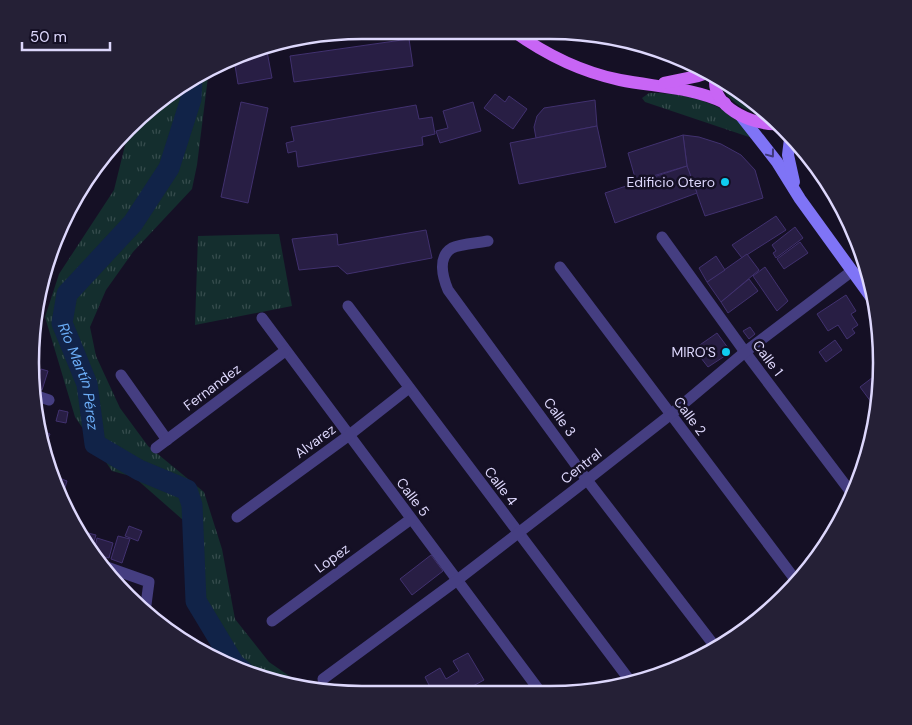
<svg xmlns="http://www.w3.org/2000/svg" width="912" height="725" font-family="'DM Sans',sans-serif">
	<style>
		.grass { fill: url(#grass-tufts) }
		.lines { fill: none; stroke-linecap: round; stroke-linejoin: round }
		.river { stroke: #112348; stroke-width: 21 }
		.building { fill: #281e44; stroke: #41316f }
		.street { stroke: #453e81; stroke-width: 11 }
		.secondary { stroke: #7f74f6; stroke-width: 12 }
		.primary { stroke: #c865f5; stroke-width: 12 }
		.oneway { stroke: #3f3879 }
		.poi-dot { fill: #0fccf0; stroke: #151025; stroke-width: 2 }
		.labels { text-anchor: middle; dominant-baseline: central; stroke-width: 5; stroke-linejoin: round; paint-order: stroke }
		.poi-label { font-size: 14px; fill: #ddd7fc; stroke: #151025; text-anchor: end }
		.street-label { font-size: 14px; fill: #ddd7fc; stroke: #151025 }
		.water-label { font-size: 15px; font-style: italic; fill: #6badf6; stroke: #151025 }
		.rim { fill: none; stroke: #ddd7fc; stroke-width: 2.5 }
	</style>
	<defs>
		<pattern id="grass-tufts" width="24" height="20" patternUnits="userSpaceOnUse" patternTransform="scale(1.25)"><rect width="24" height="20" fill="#142e2e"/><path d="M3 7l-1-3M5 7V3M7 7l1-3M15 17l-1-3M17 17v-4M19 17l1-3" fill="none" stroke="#364c4d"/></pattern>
	</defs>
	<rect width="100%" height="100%" fill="#151025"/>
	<g class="grass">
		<path d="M 209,69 L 197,165 L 192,189 L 133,252 L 106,290 L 90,327 L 96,356 L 120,408 L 148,446 L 204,492 L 222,549 L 235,619 L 269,662 L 308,689 L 298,689 L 241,671 L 187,585 L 183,520 L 134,477 L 112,471 L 75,417 L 45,317 L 59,274 L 114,190 L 130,125 L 196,74 Z"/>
		<path d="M 725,81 L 769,112 L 772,116 C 751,113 740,109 726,94 Z"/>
		<path d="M 649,93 C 677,92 714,100 735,118 C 742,124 748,132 755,139 L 645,102 L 642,98 Z"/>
		<path d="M 279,234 L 292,306 L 195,325 L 198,236 Z"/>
	</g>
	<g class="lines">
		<path class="river" id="s1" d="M 192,78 L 191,99 L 169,168 L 133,223 L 67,294 L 62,323 L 87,384 L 95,444 L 139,470 L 187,490 L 192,505 L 196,601 L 234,664 L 244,672"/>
	</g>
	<g class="building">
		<path d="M 409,39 L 413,66 L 294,82 L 290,56 Z"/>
		<path d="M 266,46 L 272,78 L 238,84 L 234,59 Z"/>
		<path d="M 495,94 L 505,102 L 509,96 L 527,109 L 513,129 L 484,108 Z"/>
		<path d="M 595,100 L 597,126 L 536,138 L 534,127 L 537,116 L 544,108 Z"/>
		<path d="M 241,102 L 268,108 L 248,203 L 221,197 Z"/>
		<path d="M 473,102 L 481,131 L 440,143 L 436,131 L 448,128 L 443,111 Z"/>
		<path d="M 416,105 L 419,119 L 432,117 L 435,134 L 422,137 L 423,145 L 298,167 L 296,151 L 288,153 L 286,143 L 294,141 L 291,127 Z"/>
		<path d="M 597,126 L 606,167 L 519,184 L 510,143 Z"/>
		<path d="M 683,135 L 699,137 L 721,144 L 741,155 L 755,170 L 763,198 L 705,216 L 687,166 Z"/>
		<path d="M 683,135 L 687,166 L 636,181 L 628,153 Z"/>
		<path d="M 687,166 L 697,193 L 615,223 L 605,193 Z"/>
		<path d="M 776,216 L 786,230 L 742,258 L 732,245 Z"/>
		<path d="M 795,227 L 803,238 L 776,258 L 773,253 L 776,251 L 772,245 Z"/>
		<path d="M 426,230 L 432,258 L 347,274 L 338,266 L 299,270 L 292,239 L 337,234 L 338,245 Z"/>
		<path d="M 800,242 L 808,253 L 784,269 L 777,259 Z"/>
		<path d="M 747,254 L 759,270 L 721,302 L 707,282 Z"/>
		<path d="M 716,256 L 725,270 L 707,282 L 699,268 Z"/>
		<path d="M 765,267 L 788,301 L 777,311 L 753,276 Z"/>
		<path d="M 749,279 L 758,291 L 728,313 L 721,302 Z"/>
		<path d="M 846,295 L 856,311 L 851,314 L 858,325 L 852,329 L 855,333 L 847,339 L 838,325 L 828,331 L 817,314 Z"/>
		<path d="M 750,327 L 755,334 L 749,339 L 743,331 Z"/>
		<path d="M 717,333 L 731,352 L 708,367 L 694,349 Z"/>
		<path d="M 835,340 L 842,350 L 826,362 L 819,352 Z"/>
		<path d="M 41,369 L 48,371 L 42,390 L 35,387 Z"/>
		<path d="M 881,371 L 881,385 L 877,410 L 860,387 Z"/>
		<path d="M 59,410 L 68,412 L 66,423 L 56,421 Z"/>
		<path d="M 39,429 L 50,434 L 43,452 L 41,448 Z"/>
		<path d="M 59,478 L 67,481 L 62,497 L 54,479 L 59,481 Z"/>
		<path d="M 129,526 L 142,531 L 138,541 L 125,536 Z"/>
		<path d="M 88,533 L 96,535 L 91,551 L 84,542 Z"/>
		<path d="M 118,536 L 130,539 L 122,563 L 111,559 Z"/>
		<path d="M 97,538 L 113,543 L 109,558 L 93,554 Z"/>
		<path d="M 813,554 L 817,558 L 810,568 L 805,559 Z"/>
		<path d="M 431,555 L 443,571 L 412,595 L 400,579 Z"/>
		<path d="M 468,653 L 484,680 L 462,692 L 423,691 L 430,687 L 425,677 L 440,668 L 446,679 L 459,671 L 453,661 Z"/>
	</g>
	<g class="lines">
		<g class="street">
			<path d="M 662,237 L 745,352 L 853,495"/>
			<path d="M 488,241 C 478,243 460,244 452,248 C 437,257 443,278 448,290 L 587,480 L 717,649"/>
			<path d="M 560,267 L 797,582"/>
			<path d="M 348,306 L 631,682"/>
			<path d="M 262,318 L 542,694"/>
			<path d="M 121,375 L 167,440"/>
			<path d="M 34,395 L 49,400"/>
			<path d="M 156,448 L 285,351"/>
			<path d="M 237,517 L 348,436 L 409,388"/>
			<path d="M 101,565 L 149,582 L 145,612"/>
			<path d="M 272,621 L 411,519"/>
			<path d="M 323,679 L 456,581 L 587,480 L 670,415 L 745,352 L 852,271"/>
		</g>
		<g class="secondary">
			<path d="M 741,116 L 777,162 L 800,199 L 876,304"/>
			<path d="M 790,139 L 788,155 L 794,182"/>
		</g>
		<g class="primary">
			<path d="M 513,31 C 545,54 581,72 620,80 C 655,87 692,87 725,103"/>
			<path d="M 716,75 C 708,106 753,126 778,124"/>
			<path d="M 664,83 L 698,76 L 710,72"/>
		</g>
	</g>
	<defs><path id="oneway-chevron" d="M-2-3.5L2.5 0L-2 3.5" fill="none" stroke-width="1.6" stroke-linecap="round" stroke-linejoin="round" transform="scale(1.25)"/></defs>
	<use class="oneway" href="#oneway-chevron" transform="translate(771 154) rotate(53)"/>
	<g class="poi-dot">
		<circle cx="725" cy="182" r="5"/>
		<circle cx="726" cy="352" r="5"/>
	</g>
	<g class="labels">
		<g class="poi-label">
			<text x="715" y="182">Edificio Otero</text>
			<text x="716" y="352">MIRO'S</text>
		</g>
		<g class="street-label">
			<text transform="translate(768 358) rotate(53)">Calle 1</text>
			<text transform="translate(212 387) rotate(-37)">Fernandez</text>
			<text transform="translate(690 416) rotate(53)">Calle 2</text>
			<text transform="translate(560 417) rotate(54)">Calle 3</text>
			<text transform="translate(315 441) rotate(-36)">Alvarez</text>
			<text transform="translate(581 466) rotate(-38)">Central</text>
			<text transform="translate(501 486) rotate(53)">Calle 4</text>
			<text transform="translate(413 497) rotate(53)">Calle 5</text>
			<text transform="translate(332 558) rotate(-36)">Lopez</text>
		</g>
		<g class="water-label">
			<text stroke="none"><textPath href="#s1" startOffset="342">Río Martín Pérez</textPath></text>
		</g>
	</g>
	<path d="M0 0H912V725H0ZM362 39H550A323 323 0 0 1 873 362V363A323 323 0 0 1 550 686H362A323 323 0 0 1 39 363V362A323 323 0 0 1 362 39Z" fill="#252036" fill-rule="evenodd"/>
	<path class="rim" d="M362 39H550A323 323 0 0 1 873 362V363A323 323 0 0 1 550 686H362A323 323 0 0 1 39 363V362A323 323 0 0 1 362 39Z"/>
	<path d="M22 42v8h88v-8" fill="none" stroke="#ddd7fc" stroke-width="2.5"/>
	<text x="30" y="42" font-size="15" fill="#ddd7fc" stroke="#151025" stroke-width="4" paint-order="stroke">50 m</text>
</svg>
